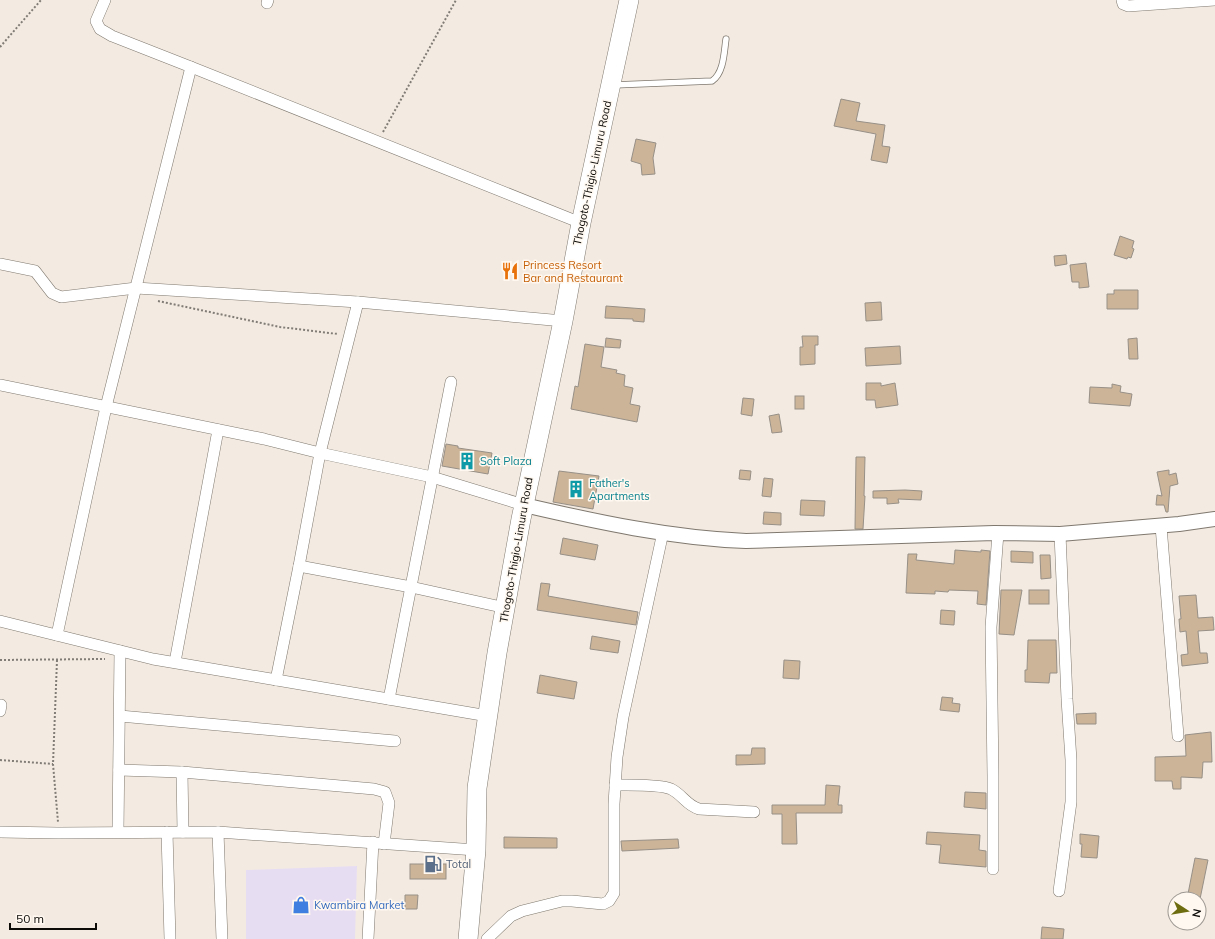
<svg xmlns="http://www.w3.org/2000/svg" width="1215" height="939" font-family="Mulish,sans-serif">
	<style>
		.commercial { fill: #e7ddf3 }
		.building { fill: #ccb498; stroke: #979087 }
		.lines { fill: none; stroke-linecap: round; stroke-linejoin: round }
		.service-casing { stroke: #7f786f; stroke-width: 7 }
		.minor-casing { stroke: #7f786f; stroke-width: 12 }
		.tertiary-casing { stroke: #7f786f; stroke-width: 16 }
		.trunk-casing { stroke: #7f786f; stroke-width: 20 }
		.path { stroke: #817c76; stroke-width: 2; stroke-dasharray: 2 2; stroke-linecap: butt }
		.service { stroke: #fff; stroke-width: 5.5 }
		.minor { stroke: #fff; stroke-width: 11 }
		.tertiary { stroke: #fff; stroke-width: 14 }
		.trunk { stroke: #fff; stroke-width: 19 }
		.labels { text-anchor: middle; dominant-baseline: central; stroke-width: 3; stroke-linejoin: round; paint-order: stroke }
		.street-label { font-size: 11px; fill: #0d0b08; stroke: #fff8f0 }
		.food-label { font-size: 11px; fill: #c56008; stroke: #fff8f0; text-anchor: start }
		.culture-label { font-size: 11px; fill: #0d838f; stroke: #fff8f0; text-anchor: start }
		.service-label { font-size: 11px; fill: #4e5e75; stroke: #fff8f0; text-anchor: start }
		.shop-label { font-size: 11px; fill: #366cbe; stroke: #fff8f0; text-anchor: start }
	</style>
	<rect width="100%" height="100%" fill="#f3ebe1"/>
	<path class="commercial" d="M 357,866 L 355,939 L 246,939 L 246,870 Z"/>
	<g class="building">
		<path d="M 841,99 L 860,103 L 856,121 L 885,125 L 882,146 L 890,147 L 887,163 L 871,160 L 876,134 L 834,126 Z"/>
		<path d="M 636,139 L 656,143 L 653,158 L 655,174 L 642,175 L 641,164 L 631,161 Z"/>
		<path d="M 1120,236 L 1134,241 L 1132,248 L 1134,249 L 1131,258 L 1128,257 L 1127,259 L 1114,255 Z"/>
		<path d="M 1066,255 L 1067,264 L 1055,266 L 1054,256 Z"/>
		<path d="M 1086,263 L 1089,287 L 1079,288 L 1079,282 L 1072,282 L 1070,265 Z"/>
		<path d="M 1114,290 L 1138,290 L 1138,309 L 1107,309 L 1107,294 L 1114,294 Z"/>
		<path d="M 881,302 L 882,320 L 866,321 L 865,303 Z"/>
		<path d="M 606,306 L 645,309 L 644,322 L 633,321 L 633,319 L 605,318 Z"/>
		<path d="M 802,336 L 818,336 L 818,345 L 815,345 L 815,364 L 800,365 L 800,347 L 803,347 Z"/>
		<path d="M 606,338 L 621,340 L 620,348 L 605,347 Z"/>
		<path d="M 1137,338 L 1138,359 L 1129,359 L 1128,339 Z"/>
		<path d="M 585,344 L 604,347 L 601,367 L 617,370 L 616,373 L 625,375 L 624,386 L 633,388 L 630,404 L 640,406 L 637,422 L 571,409 L 575,386 L 578,387 Z"/>
		<path d="M 900,346 L 901,364 L 866,366 L 865,348 Z"/>
		<path d="M 866,383 L 881,383 L 881,386 L 895,383 L 898,405 L 876,408 L 875,400 L 866,400 Z"/>
		<path d="M 1112,384 L 1121,386 L 1120,392 L 1132,394 L 1130,406 L 1089,403 L 1090,387 L 1112,388 Z"/>
		<rect x="795" y="396" width="9" height="13"/>
		<path d="M 743,398 L 754,399 L 752,416 L 741,414 Z"/>
		<path d="M 779,414 L 782,432 L 772,433 L 769,416 Z"/>
		<path d="M 446,444 L 458,446 L 458,448 L 492,453 L 488,474 L 442,466 Z"/>
		<path d="M 856,457 L 865,457 L 864,496 L 865,496 L 863,529 L 855,529 Z"/>
		<path d="M 740,470 L 751,471 L 750,480 L 739,479 Z"/>
		<path d="M 1169,470 L 1169,475 L 1176,473 L 1178,484 L 1170,486 L 1168,512 L 1166,512 L 1164,505 L 1156,505 L 1157,495 L 1162,496 L 1157,472 Z"/>
		<path d="M 559,471 L 599,476 L 593,509 L 553,502 Z"/>
		<path d="M 764,478 L 773,479 L 771,497 L 762,496 Z"/>
		<path d="M 905,490 L 922,491 L 921,500 L 898,499 L 899,503 L 887,504 L 887,498 L 873,498 L 873,491 Z"/>
		<path d="M 801,500 L 825,501 L 824,516 L 800,515 Z"/>
		<path d="M 764,512 L 781,513 L 781,525 L 763,524 Z"/>
		<path d="M 563,538 L 598,545 L 595,560 L 560,554 Z"/>
		<path d="M 955,550 L 981,552 L 981,550 L 990,551 L 986,605 L 977,604 L 978,591 L 949,590 L 948,592 L 935,591 L 935,594 L 906,593 L 908,554 L 917,554 L 916,560 L 954,564 Z"/>
		<path d="M 1011,551 L 1033,552 L 1033,563 L 1011,562 Z"/>
		<path d="M 1040,555 L 1050,555 L 1051,578 L 1041,579 Z"/>
		<path d="M 541,583 L 550,584 L 548,596 L 638,612 L 636,625 L 537,610 Z"/>
		<path d="M 1001,590 L 1022,590 L 1014,635 L 999,634 Z"/>
		<rect x="1029" y="590" width="20" height="14"/>
		<path d="M 1196,595 L 1198,618 L 1213,617 L 1214,630 L 1198,631 L 1200,653 L 1207,653 L 1208,663 L 1182,666 L 1181,655 L 1188,654 L 1186,631 L 1180,632 L 1179,619 L 1181,619 L 1179,596 Z"/>
		<path d="M 941,610 L 955,611 L 954,625 L 940,624 Z"/>
		<path d="M 592,636 L 620,641 L 618,653 L 590,649 Z"/>
		<path d="M 1028,640 L 1056,640 L 1057,673 L 1050,673 L 1049,683 L 1025,682 L 1025,670 L 1027,670 Z"/>
		<path d="M 784,660 L 800,661 L 799,679 L 783,678 Z"/>
		<path d="M 540,675 L 577,682 L 574,699 L 537,693 Z"/>
		<path d="M 942,697 L 953,698 L 952,703 L 960,704 L 959,712 L 940,710 Z"/>
		<path d="M 1096,713 L 1096,724 L 1077,724 L 1076,714 Z"/>
		<path d="M 1211,732 L 1212,762 L 1203,762 L 1202,778 L 1181,777 L 1181,789 L 1173,789 L 1172,781 L 1155,781 L 1155,757 L 1186,756 L 1185,735 Z"/>
		<path d="M 752,748 L 765,748 L 765,764 L 736,765 L 736,755 L 751,755 Z"/>
		<path d="M 826,785 L 840,786 L 838,805 L 842,805 L 842,813 L 796,813 L 797,844 L 782,844 L 782,814 L 772,814 L 772,805 L 825,805 Z"/>
		<path d="M 965,792 L 986,793 L 986,809 L 964,807 Z"/>
		<path d="M 927,832 L 980,835 L 979,850 L 986,851 L 986,867 L 939,863 L 941,845 L 926,844 Z"/>
		<path d="M 1080,834 L 1099,836 L 1097,858 L 1081,857 L 1082,844 L 1080,844 Z"/>
		<path d="M 504,837 L 557,838 L 557,848 L 504,848 Z"/>
		<path d="M 678,839 L 679,848 L 622,851 L 621,841 Z"/>
		<path d="M 1195,858 L 1208,860 L 1200,899 L 1187,899 Z"/>
		<rect x="410" y="864" width="36" height="15"/>
		<path d="M 405,895 L 418,895 L 417,909 L 405,909 Z"/>
		<path d="M 1042,927 L 1064,929 L 1063,939 L 1041,939 Z"/>
	</g>
	<g class="lines">
		<g class="service-casing">
			<path id="service" d="M 614,85 L 712,81 C 724,73 724,52 726,39"/>
		</g>
		<g class="minor-casing">
			<g id="minor">
				<path d="M 105,0 L 96,21 L 100,29 L 112,36 L 191,67 L 581,223"/>
				<path d="M 1122,0 L 1123,4 L 1128,6 L 1215,0"/>
				<path d="M 267,3 L 268,0"/>
				<path d="M 0,264 L 35,271 L 52,293 L 61,297 L 136,288 L 358,302 L 563,321"/>
				<path d="M 0,385 L 264,439 L 320,453 L 432,477 L 524,505"/>
				<path d="M 1161,526 L 1178,736"/>
				<path d="M 299,566 L 411,587 L 506,608"/>
				<path d="M 0,621 L 153,659 L 488,716"/>
				<path d="M 57,635 L 106,407 L 191,67"/>
				<path d="M 175,662 L 218,430"/>
				<path d="M 276,680 L 299,566 L 320,453 L 358,302"/>
				<path d="M 389,699 L 451,382"/>
				<path d="M 0,711 L 1,705"/>
				<path d="M 120,716 L 395,741"/>
				<path d="M 119,770 L 182,772 L 374,789 L 385,792 L 389,803 L 384,844"/>
				<path d="M 182,772 L 183,832"/>
				<path d="M 615,785 C 629,785 660,784 671,789 C 683,795 686,805 699,809 L 754,812"/>
				<path d="M 0,832 L 58,833 L 218,832 L 476,850"/>
				<path d="M 118,832 L 120,651"/>
				<path d="M 167,832 L 170,939"/>
				<path d="M 218,832 L 222,939"/>
				<path d="M 993,869 L 993,776 L 991,627 L 998,533"/>
				<path d="M 1059,891 L 1071,802 L 1071,760 L 1067,699 L 1060,534"/>
				<path d="M 368,939 L 373,842"/>
				<path d="M 487,939 L 511,916 L 522,911 L 562,901 L 572,901 L 603,904 L 609,901 L 614,893 L 614,804 L 617,757 L 623,717 L 663,532"/>
			</g>
		</g>
		<g class="tertiary-casing">
			<path id="tertiary" d="M 524,505 C 597,522 671,538 746,541 L 994,533 L 1060,534 L 1179,524 L 1215,519"/>
		</g>
		<g class="trunk-casing">
			<path id="trunk" d="M 468,939 L 476,850 L 477,788 L 497,653 L 521,519 L 563,321 L 581,223 L 629,0"/>
		</g>
		<g class="path">
			<path d="M 0,47 L 41,0"/>
			<path d="M 383,132 L 456,0"/>
			<path d="M 158,301 L 280,327 L 338,334"/>
			<path d="M 0,660 L 105,659"/>
			<path d="M 57,660 L 53,764 L 58,822"/>
			<path d="M 0,760 L 53,764"/>
		</g>
		<use href="#service" class="service"/>
		<use href="#minor" class="minor"/>
		<use href="#tertiary" class="tertiary"/>
		<use href="#trunk" class="trunk"/>
	</g>
	<defs>
		<g id="restaurant-bare" transform="scale(1.38)"><path d="M-5-6h1v4h1v-4h1v4h1v-4h1v5L-1.5 .5V6h-2V.5L-5-1ZM5-6V6H3V1.5H1.5Q1.5-4 5-6Z" fill="#e8710a" stroke="#fff8f0" stroke-width="2.5" paint-order="stroke"/></g>
		<g id="building-bare" transform="scale(1.38)"><path d="M-4-6H4V6H1V3H-1V6H-4ZM-2.5-4.3h1.7v1.8h-1.7ZM.8-4.3h1.7v1.8H.8ZM-2.5-1h1.7V.8h-1.7ZM.8-1h1.7V.8H.8Z" fill="#0f9aa8" stroke="#fff8f0" stroke-width="2.5" paint-order="stroke"/></g>
		<g id="fuel-bare" transform="scale(1.38)"><path d="M-5.5-6h7V0h2V4h1.3V-2.5L3-4.5l.8-.8L6-3V5H2.5V1h-1V6h-7ZM-4.2-4.7v3.2H.2V-4.7Z" fill="#5c6f8a" stroke="#fff8f0" stroke-width="2.5" paint-order="stroke"/></g>
		<g id="shop-bare" transform="scale(1.38)"><path d="M-5-2.5h2.3a2.7 3.5 0 0 1 5.4 0H5L5.5 6h-11ZM-1.5-2.5h3a1.5 2.3 0 0 0-3 0Z" fill="#3f7fe0" stroke="#fff8f0" stroke-width="2.5" paint-order="stroke"/></g>
	</defs>
	<g fill-rule="evenodd">
		<use href="#restaurant-bare" x="510" y="271"/>
		<use href="#building-bare" x="467" y="461"/>
		<use href="#building-bare" x="576" y="489"/>
		<use href="#fuel-bare" x="433" y="864"/>
		<use href="#shop-bare" x="301" y="905"/>
	</g>
	<g class="labels">
		<g class="street-label">
			<text transform="translate(592 173) rotate(-78)">Thogoto-Thigio-Limuru Road</text>
			<text transform="translate(516 550) rotate(-80)">Thogoto-Thigio-Limuru Road</text>
		</g>
		<g class="food-label">
			<text x="523" y="265">Princess Resort<tspan x="523" dy="13">Bar and Restaurant</tspan></text>
		</g>
		<g class="culture-label">
			<text x="480" y="461">Soft Plaza</text>
			<text x="589" y="483">Father's<tspan x="589" dy="13">Apartments</tspan></text>
		</g>
		<g class="service-label">
			<text x="446" y="864">Total</text>
		</g>
		<g class="shop-label">
			<text x="314" y="905">Kwambira Market</text>
		</g>
	</g>
	<g transform="translate(1187 911) rotate(102)"><circle r="19" fill="#fff8f0" stroke="#9e9993"/>
	<path d="M0-3L7 15L0 10L-7 15Z" fill="#6e6e10"/>
	<text y="-6" font-size="11" font-weight="bold" text-anchor="middle" fill="#0d0b08">N</text>
	</g>
	<path d="M10 923v6h86v-6" fill="none" stroke="#0d0b08" stroke-width="2"/>
	<text x="16" y="923" font-size="12" fill="#0d0b08" stroke="#fff8f0" stroke-width="3" paint-order="stroke">50 m</text>
</svg>
